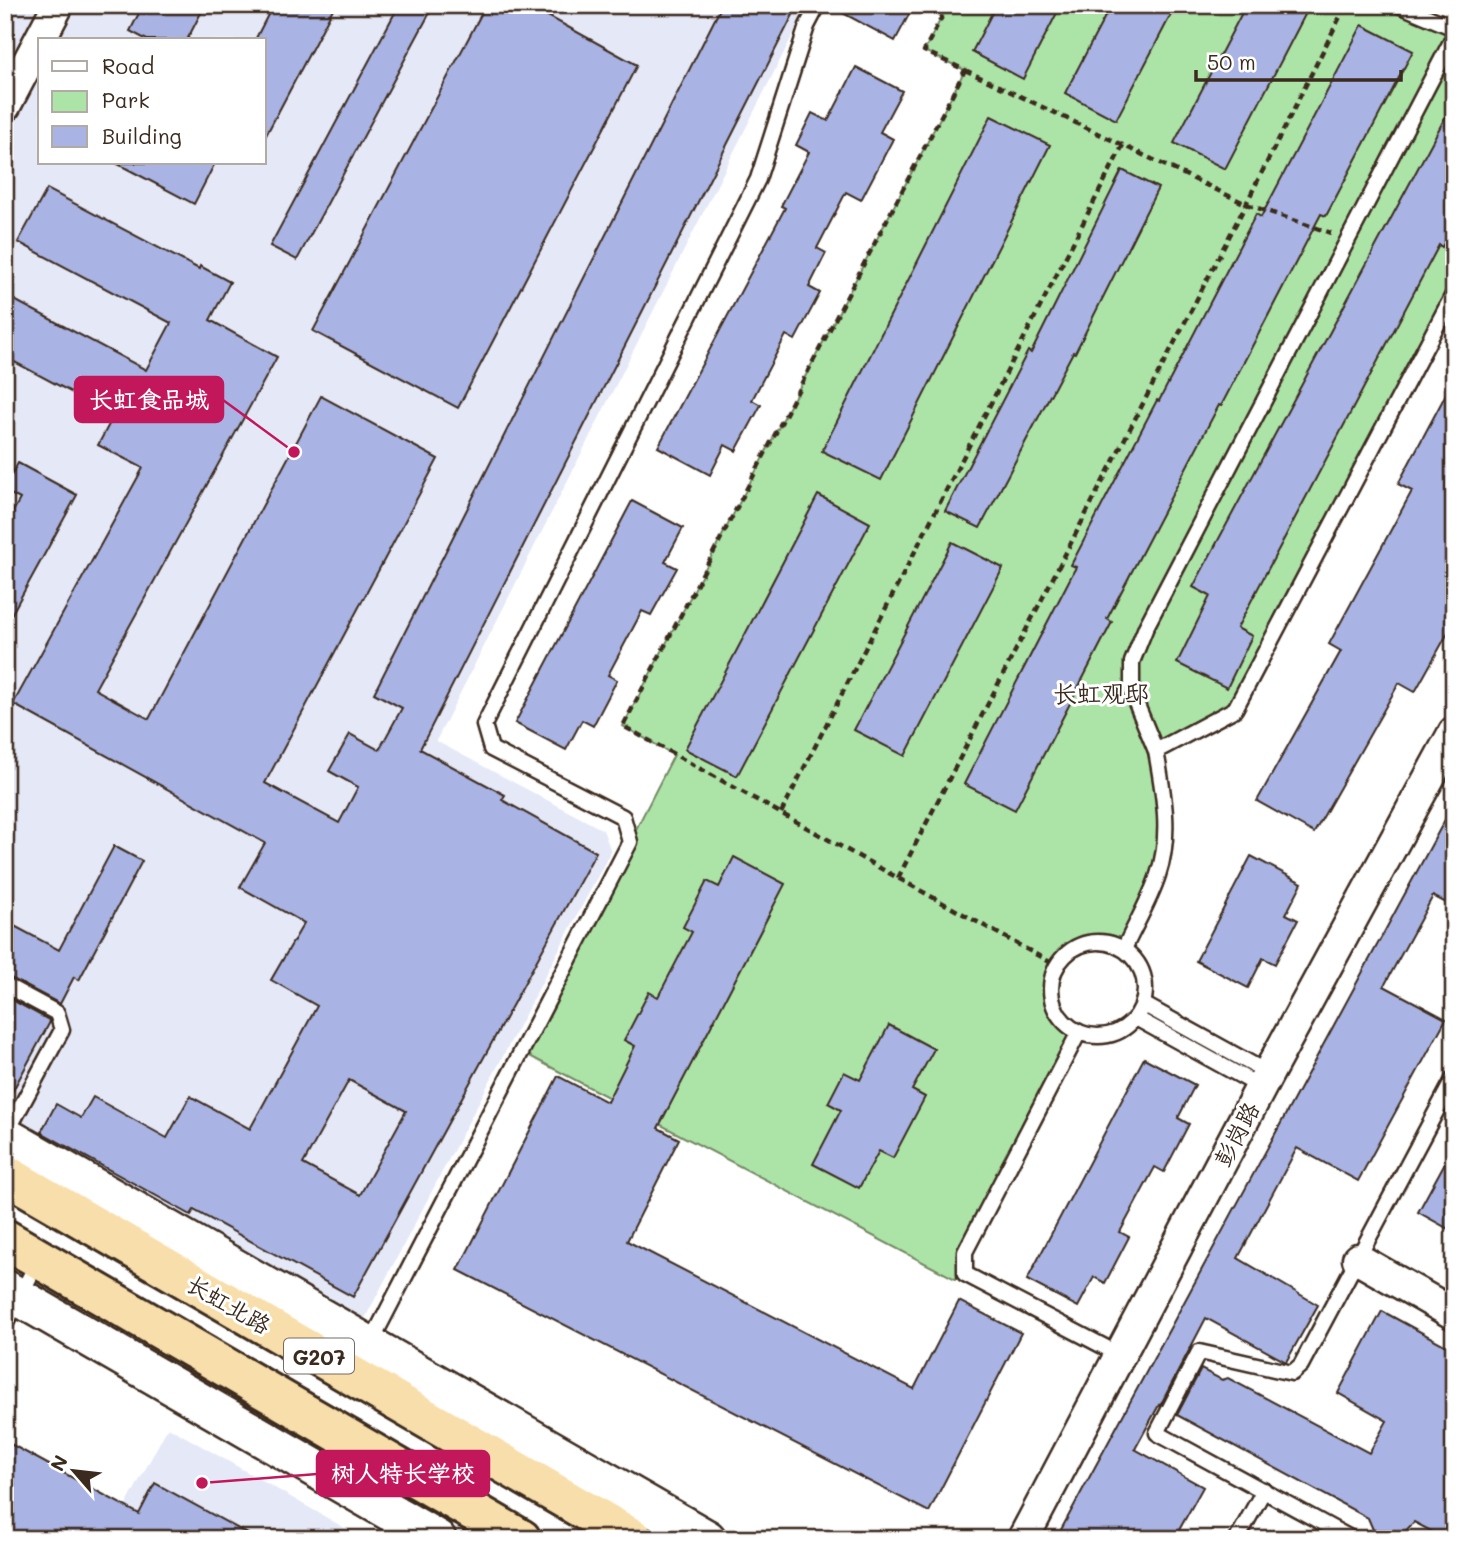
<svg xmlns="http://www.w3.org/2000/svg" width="1459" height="1544" font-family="Mali,'LXGW WenKai TC',sans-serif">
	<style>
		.built { fill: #e5e8f7; fill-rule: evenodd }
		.green { fill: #ace4a8; stroke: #748763; stroke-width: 2 }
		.building { fill: #a9b4e4; stroke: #3b2a1e; stroke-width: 2; fill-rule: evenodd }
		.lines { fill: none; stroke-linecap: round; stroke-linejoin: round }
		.service-casing { stroke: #3b2a1e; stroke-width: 19 }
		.minor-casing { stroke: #3b2a1e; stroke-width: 35 }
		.tertiary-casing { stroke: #3b2a1e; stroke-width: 42 }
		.trunk-casing { stroke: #3b2a1e; stroke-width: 44 }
		.path { stroke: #3b2a1e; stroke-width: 4.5; stroke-dasharray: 7 5; stroke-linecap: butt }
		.service { stroke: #fff; stroke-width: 14 }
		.minor { stroke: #fff; stroke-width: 30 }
		.tertiary { stroke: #fff; stroke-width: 37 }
		.trunk { stroke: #f8deab; stroke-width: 38 }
		.labels { text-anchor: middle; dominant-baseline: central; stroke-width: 6; stroke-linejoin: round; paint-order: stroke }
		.shield { fill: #fff; stroke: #766a62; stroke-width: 2 }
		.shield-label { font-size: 21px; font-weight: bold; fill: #3b2a1e }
		.street-label { font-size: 23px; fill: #3b2a1e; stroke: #fff }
		.neighbourhood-label { font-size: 24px; fill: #3b2a1e; stroke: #fff }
		.leader { fill: none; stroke: #c2185b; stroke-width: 2.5 }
		.callout-dot { fill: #c2185b; stroke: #fff; stroke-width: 2.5 }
		.callout { fill: #c2185b; stroke: #c2185b; stroke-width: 2.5 }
		.callout-label { font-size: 24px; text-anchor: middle; font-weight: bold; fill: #fff }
	</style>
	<rect width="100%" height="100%" fill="#fff"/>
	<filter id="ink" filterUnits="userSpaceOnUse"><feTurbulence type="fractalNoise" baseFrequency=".0143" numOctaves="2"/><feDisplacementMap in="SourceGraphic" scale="14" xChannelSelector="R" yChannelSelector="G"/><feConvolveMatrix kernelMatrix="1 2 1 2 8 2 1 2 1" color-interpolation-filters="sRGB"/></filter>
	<g filter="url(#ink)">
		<g class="built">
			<path d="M 5,5 L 808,5 L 436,741 L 603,830 L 611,851 L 363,1322 L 5,1118 ZM 40,40 L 264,40 L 264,163 L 40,163 Z"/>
			<path d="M 168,1427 L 364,1539 L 108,1539 Z"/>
		</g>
		<path class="green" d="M 948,5 L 1399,5 L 1454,28 L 1454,293 L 1235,709 L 1156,751 L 1165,797 L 1159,874 L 1124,949 C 1062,924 1023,995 1079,1032 L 965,1252 L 965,1274 L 955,1279 L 522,1052 L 674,755 L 623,726 L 965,70 L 924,51 Z"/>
		<g class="building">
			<path d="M 143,5 L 205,5 L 187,40 L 147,40 L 130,31 Z"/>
			<path d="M 273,5 L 335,5 L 264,139 L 264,40 L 255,40 Z"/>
			<path d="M 399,5 L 434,5 L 297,260 L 270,246 Z"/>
			<path d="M 486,5 L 528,5 L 637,65 L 458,408 L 313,331 Z"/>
			<path d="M 722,5 L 798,5 L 420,749 L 505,795 L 502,800 L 596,852 L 353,1297 L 194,1210 L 191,1215 L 41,1132 L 56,1104 L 81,1118 L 93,1097 L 167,1138 L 190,1096 L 250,1129 L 317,1006 L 271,980 L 304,923 L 240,887 L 265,843 L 13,704 L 143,468 L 98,445 L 114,415 L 5,357 L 5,295 L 146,370 L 171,323 L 18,242 L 47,189 L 199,269 L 200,266 L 230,282 L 210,320 L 277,357 L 95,689 L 149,719 L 321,396 L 438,459 L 265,783 L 339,823 L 358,787 L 329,771 L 350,734 L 379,750 L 402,708 L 374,693 ZM 349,1080 L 406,1111 L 360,1195 L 303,1164 Z"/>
			<path d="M 828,5 L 914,5 L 895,41 Z"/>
			<path d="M 996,5 L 1061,5 L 1023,79 L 972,52 Z"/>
			<path d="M 1111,5 L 1176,5 L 1116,120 L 1065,93 Z"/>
			<path d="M 1246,5 L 1310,5 L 1225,169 L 1174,143 Z"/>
			<path d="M 1362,25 L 1413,51 L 1326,216 L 1321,214 L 1221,406 L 1219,405 L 1107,619 L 1112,622 L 1015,810 L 964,784 L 1076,567 L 1071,565 L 1157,400 L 1159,401 L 1256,214 L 1261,217 Z"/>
			<path d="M 856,67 L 902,91 L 880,132 L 893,139 L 861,200 L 846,192 L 817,248 L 826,253 L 809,287 L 820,293 L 795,340 L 786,335 L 752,400 L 761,405 L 736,451 L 725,445 L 710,475 L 658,447 L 785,208 L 781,206 L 809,152 L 796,145 L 812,113 L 828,121 Z"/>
			<path d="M 1454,101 L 1454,225 L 1442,247 L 1439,245 L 1237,628 L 1252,636 L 1227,688 L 1177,663 L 1210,596 L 1193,587 Z"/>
			<path d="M 991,116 L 1050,145 L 881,480 L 822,451 Z"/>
			<path d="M 116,163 L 215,163 L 194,204 Z"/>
			<path d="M 1122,170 L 1158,188 L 1075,353 L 1073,352 L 980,528 L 945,511 L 1028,351 L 1031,353 Z"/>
			<path d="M 1454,379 L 1454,622 L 1415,692 L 1399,683 L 1314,833 L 1257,801 L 1341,651 L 1329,644 L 1412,491 L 1398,484 Z"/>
			<path d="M 18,463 L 77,495 L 5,626 L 5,526 L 20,499 L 5,491 L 5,487 Z"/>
			<path d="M 818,495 L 870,523 L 737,776 L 685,749 Z"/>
			<path d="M 632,501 L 683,528 L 665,562 L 677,568 L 651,615 L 642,611 L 608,675 L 617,680 L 593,726 L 582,720 L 566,750 L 515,723 Z"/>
			<path d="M 952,542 L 1003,568 L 905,756 L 854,730 Z"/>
			<path d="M 1454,803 L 1454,907 L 1433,896 L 1384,986 L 1446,1019 L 1358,1181 L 1297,1148 L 1238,1258 L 1318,1305 L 1286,1362 L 1206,1318 L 1160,1406 L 1159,1405 L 1135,1449 L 1203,1487 L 1174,1539 L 1056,1539 Z"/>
			<path d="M 114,846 L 142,861 L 79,980 L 74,977 L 60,1004 L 5,975 L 5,921 L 59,950 Z"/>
			<path d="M 1251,856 L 1302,883 L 1286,914 L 1298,920 L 1275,964 L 1263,958 L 1248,988 L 1196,961 Z"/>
			<path d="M 734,857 L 785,884 L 658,1128 L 679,1139 L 627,1241 L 914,1389 L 959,1301 L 1021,1333 L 929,1512 L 458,1270 L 558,1076 L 607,1102 L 635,1046 L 624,1040 L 649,992 L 658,997 L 692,932 L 683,927 L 707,881 L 719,887 Z"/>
			<path d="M 5,996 L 49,1020 L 50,1022 L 5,1105 Z"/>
			<path d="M 889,1025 L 934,1049 L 912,1090 L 925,1097 L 893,1158 L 879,1151 L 859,1188 L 813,1164 L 841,1110 L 828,1103 L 844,1072 L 860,1080 Z"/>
			<path d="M 1144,1058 L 1195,1085 L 1178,1118 L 1189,1124 L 1164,1172 L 1155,1167 L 1120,1232 L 1129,1237 L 1105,1283 L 1094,1277 L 1078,1307 L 1027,1280 Z"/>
			<path d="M 1454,1146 L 1454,1232 L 1418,1212 Z"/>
			<path d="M 1382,1311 L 1454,1350 L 1454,1539 L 1446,1539 L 1414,1522 L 1398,1539 L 1380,1539 L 1374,1532 L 1368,1518 L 1177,1415 L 1201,1369 L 1222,1380 L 1228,1378 L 1369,1453 L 1387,1421 L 1338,1393 Z"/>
			<path d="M 5,1441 L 139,1514 L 155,1483 L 257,1539 L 5,1539 Z"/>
		</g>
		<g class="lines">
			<g class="service-casing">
				<g id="service">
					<path d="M 1399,5 L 1454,28"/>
					<path d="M 1156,751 L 1132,693 L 1132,662 L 1146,627 L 1454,36"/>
					<circle cx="1098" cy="989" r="47"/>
					<path d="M 1124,949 C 1135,925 1150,900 1158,875 C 1172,834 1163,791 1156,751 L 1235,709 L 1454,293"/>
					<path d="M 5,985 L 57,1013 L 62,1030 L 6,1134"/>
					<path d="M 1143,1004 L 1268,1073"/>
					<path d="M 1136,1018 L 1261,1087"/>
					<path d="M 1079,1032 L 965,1252 L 965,1274 L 1120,1355"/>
					<path d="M 5,1325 L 38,1261"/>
					<path d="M 370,1344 L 630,842 L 623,817 L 491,749 L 484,725 L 758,179 L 807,26 L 818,5"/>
					<path d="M 1237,1539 L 1264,1490"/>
					<path d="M 1352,1539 L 1157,1433 L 1199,1352 L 1292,1373 L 1301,1365 L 1454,1078"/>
				</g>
			</g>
			<g class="minor-casing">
				<g id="minor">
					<path d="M 5,106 L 58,5"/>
					<path d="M 1358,1259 L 1454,1314"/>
					<path d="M 1023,1539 L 1270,1070 L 1454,732"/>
				</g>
			</g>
			<g class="tertiary-casing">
				<g id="tertiary">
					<path d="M 5,1136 L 707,1539"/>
					<path d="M 5,1289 L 437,1539"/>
				</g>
			</g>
			<g class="trunk-casing">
				<g id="trunk">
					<path d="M 5,1174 L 634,1539"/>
					<path d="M 5,1239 L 521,1539"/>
				</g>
			</g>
			<g class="path">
				<path d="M 948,5 L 924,51 L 965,70 L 623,726 L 1057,966"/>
				<path d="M 965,70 L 1246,204 L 1331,233"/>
				<path d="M 781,813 L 1123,145"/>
				<path d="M 898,878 L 1246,204 L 1346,5"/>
			</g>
			<use href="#service" class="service"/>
			<use href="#minor" class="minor"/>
			<use href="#tertiary" class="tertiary"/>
			<use href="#trunk" class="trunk"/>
		</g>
	</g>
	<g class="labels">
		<rect class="shield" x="284" y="1338.5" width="70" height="35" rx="5"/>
		<g class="shield-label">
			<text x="319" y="1356">G207</text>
		</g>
		<g class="street-label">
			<text transform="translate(1236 1134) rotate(-62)">彭岗路</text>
			<text transform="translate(229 1304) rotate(30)">长虹北路</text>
		</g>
		<g class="neighbourhood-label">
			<text x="1101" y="692">长虹观邸</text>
		</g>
	</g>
	<path class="leader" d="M294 452L223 400M202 1483L317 1474"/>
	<g class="callout-dot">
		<circle cx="294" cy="452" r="7"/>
		<circle cx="202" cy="1483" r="7"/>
	</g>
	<g class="callout">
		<rect x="75" y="377" width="148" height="45" rx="7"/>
		<rect x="317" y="1451" width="172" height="45" rx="7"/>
	</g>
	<g class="callout-label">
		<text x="149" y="408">长虹食品城</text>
		<text x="403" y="1482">树人特长学校</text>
	</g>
	<rect width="1459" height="1544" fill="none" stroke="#fff" stroke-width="28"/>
	<rect x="14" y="14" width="1431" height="1516" fill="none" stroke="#3b2a1e" stroke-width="2.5" filter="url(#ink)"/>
	<rect x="38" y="38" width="228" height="126" fill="#ffffff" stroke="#b1aaa5" stroke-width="2"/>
	<rect x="52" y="61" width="35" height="10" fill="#ffffff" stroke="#b1aaa5" stroke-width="2"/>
	<text x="102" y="74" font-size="21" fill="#3b2a1e">Road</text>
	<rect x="52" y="91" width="35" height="21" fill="#ace4a8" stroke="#b1aaa5" stroke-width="2"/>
	<text x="102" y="108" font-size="21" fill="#3b2a1e">Park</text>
	<rect x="52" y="126" width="35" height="21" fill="#a9b4e4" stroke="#b1aaa5" stroke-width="2"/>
	<text x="102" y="144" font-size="21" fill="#3b2a1e">Building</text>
	<g transform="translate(74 1471) rotate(298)" stroke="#ffffff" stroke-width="5" paint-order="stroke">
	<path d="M0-5L12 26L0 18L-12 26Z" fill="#3b2a1e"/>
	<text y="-10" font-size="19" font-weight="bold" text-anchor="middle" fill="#3b2a1e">N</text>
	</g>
	<path d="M1196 70v10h205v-10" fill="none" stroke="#3b2a1e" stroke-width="3.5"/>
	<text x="1207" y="70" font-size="21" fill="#3b2a1e" stroke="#ffffff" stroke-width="5" paint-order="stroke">50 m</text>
</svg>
